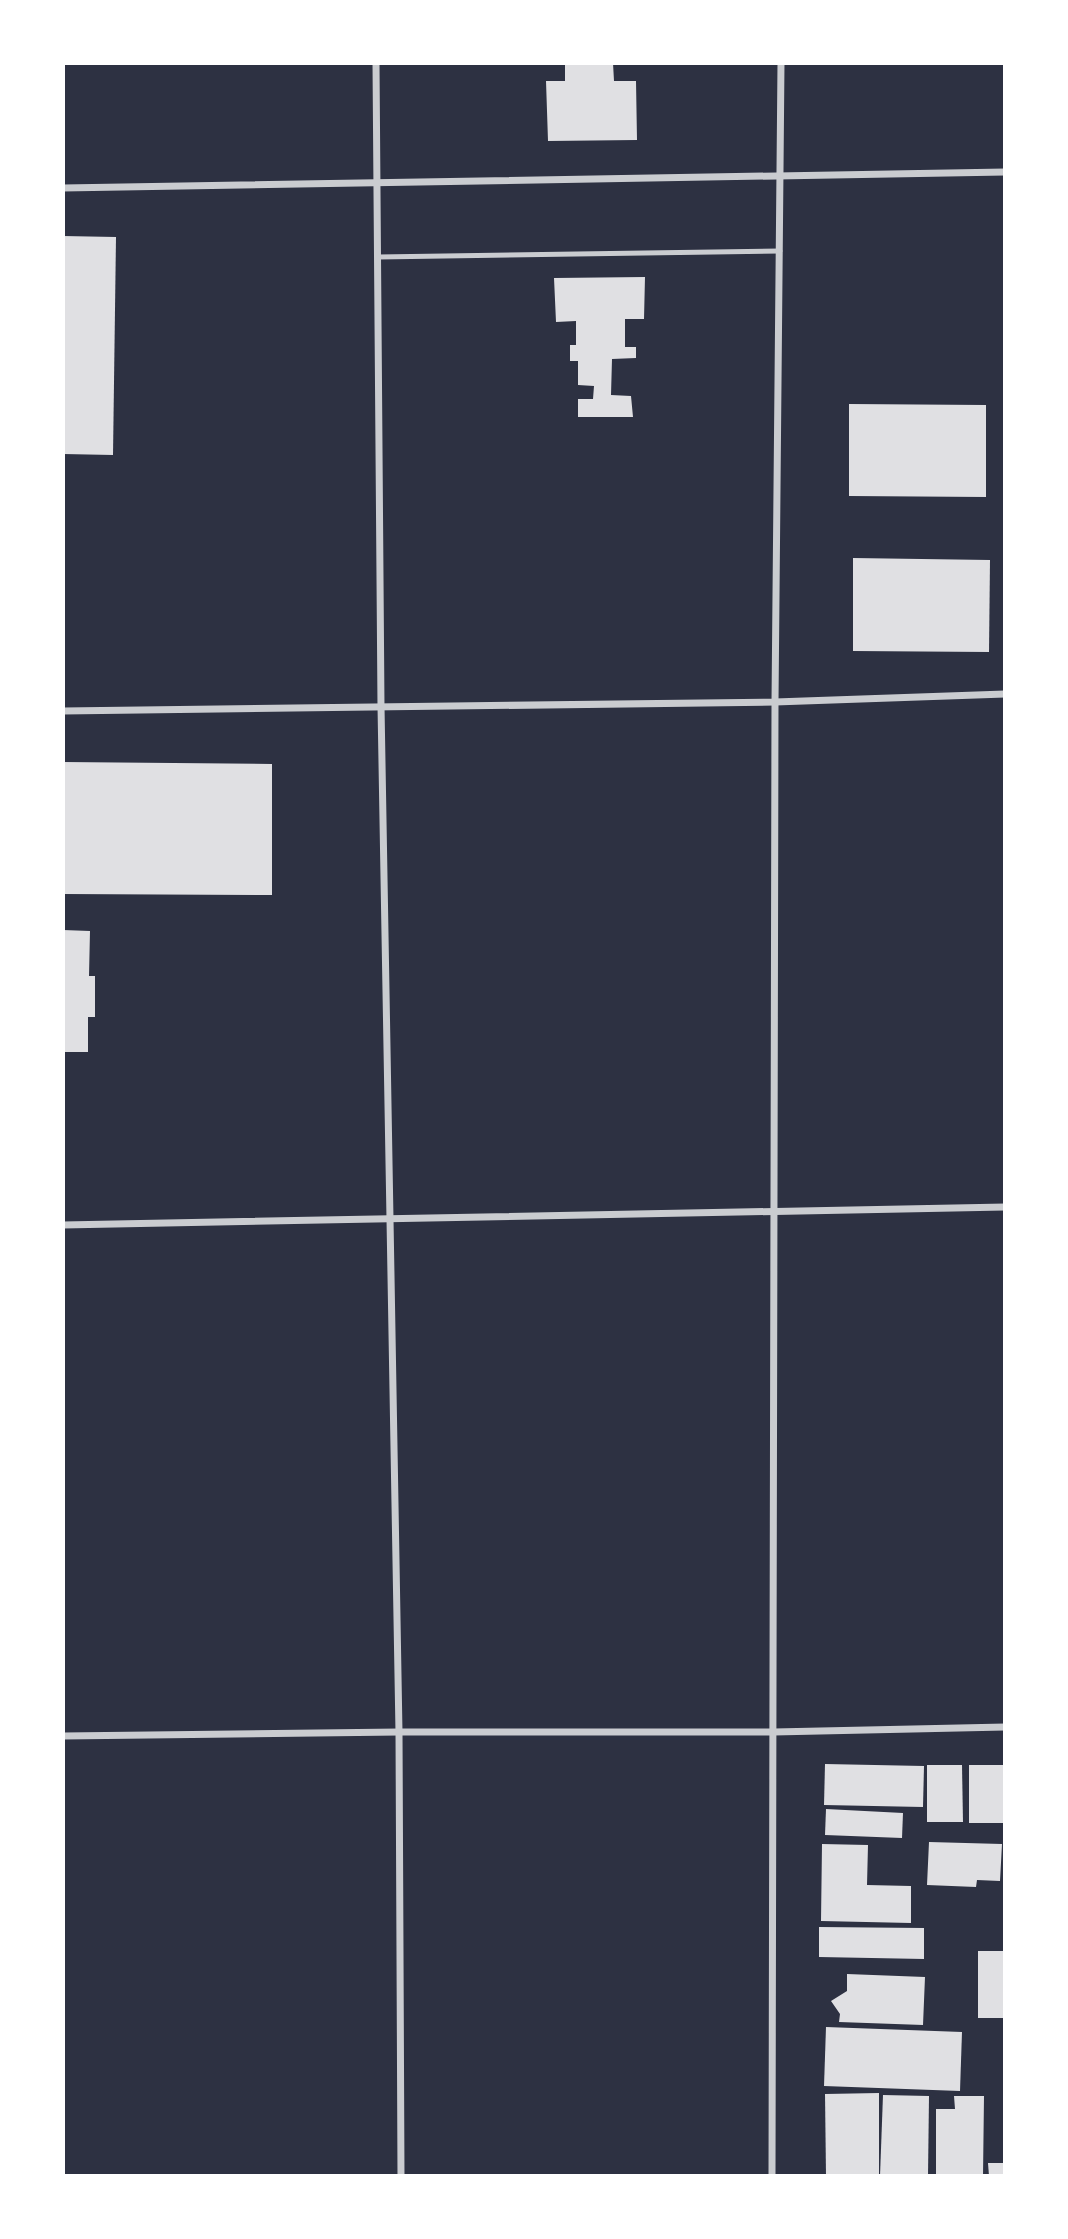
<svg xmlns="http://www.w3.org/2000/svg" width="1068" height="2239" font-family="Lora,serif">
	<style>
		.building { fill: #e0e0e3 }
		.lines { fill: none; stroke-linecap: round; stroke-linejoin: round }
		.service { stroke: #caccd0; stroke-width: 5 }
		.minor { stroke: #caccd0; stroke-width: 7 }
	</style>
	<rect width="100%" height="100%" fill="#2d3142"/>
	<g class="building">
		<path d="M 565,63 L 613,63 L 614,81 L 636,81 L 637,140 L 548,141 L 546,81 L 565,81 Z"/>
		<path d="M 63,236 L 116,237 L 113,455 L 63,454 Z"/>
		<path d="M 645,277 L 644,319 L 625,319 L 625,347 L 636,347 L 636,358 L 612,359 L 611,395 L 631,396 L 633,417 L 578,417 L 578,399 L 593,399 L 594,386 L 578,385 L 578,361 L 570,361 L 570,345 L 576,345 L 576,321 L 556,322 L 554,278 Z"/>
		<path d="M 849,404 L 986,405 L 986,497 L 849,496 Z"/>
		<path d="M 853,558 L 990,560 L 989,652 L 853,651 Z"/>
		<path d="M 63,762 L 272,764 L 272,895 L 63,894 Z"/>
		<path d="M 63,930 L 90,931 L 89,976 L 95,976 L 95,1017 L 88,1017 L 88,1052 L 63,1052 Z"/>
		<path d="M 825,1764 L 924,1766 L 923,1807 L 824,1805 Z"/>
		<path d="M 927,1765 L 962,1765 L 963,1822 L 927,1822 Z"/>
		<path d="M 969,1765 L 1003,1765 L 1004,1823 L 969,1823 Z"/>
		<path d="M 826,1809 L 903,1813 L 902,1838 L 825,1835 Z"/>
		<path d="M 929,1842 L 1002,1844 L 1000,1881 L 977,1880 L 976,1887 L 927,1885 Z"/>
		<path d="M 822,1844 L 868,1845 L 867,1885 L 911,1886 L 911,1923 L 821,1921 Z"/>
		<path d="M 819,1927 L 924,1928 L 924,1959 L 819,1957 Z"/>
		<rect x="978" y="1951" width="27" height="67"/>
		<path d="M 847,1974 L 925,1977 L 923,2025 L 839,2022 L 840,2014 L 831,2001 L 847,1991 Z"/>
		<path d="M 826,2027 L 962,2032 L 960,2091 L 824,2086 Z"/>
		<path d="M 879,2093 L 879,2176 L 826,2176 L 825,2094 Z"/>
		<path d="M 883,2095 L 929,2096 L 928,2176 L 880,2176 Z"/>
		<path d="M 954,2096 L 984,2096 L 983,2176 L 936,2176 L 936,2109 L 955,2109 Z"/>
		<path d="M 988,2163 L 1005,2163 L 1005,2176 L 989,2176 Z"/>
	</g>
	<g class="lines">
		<path class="service" d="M 378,257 L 780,251"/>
		<g class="minor">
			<path d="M 376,63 L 381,706 L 399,1732 L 401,2176"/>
			<path d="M 63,188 L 1005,172"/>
			<path d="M 63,711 L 775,702 L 1005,694"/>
			<path d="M 63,1225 L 1005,1207"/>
			<path d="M 63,1736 L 399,1732 L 774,1732 L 1005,1727"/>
			<path d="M 772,2176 L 775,702 L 781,63"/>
		</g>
	</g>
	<rect width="1068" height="2239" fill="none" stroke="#ffffff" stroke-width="130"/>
</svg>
